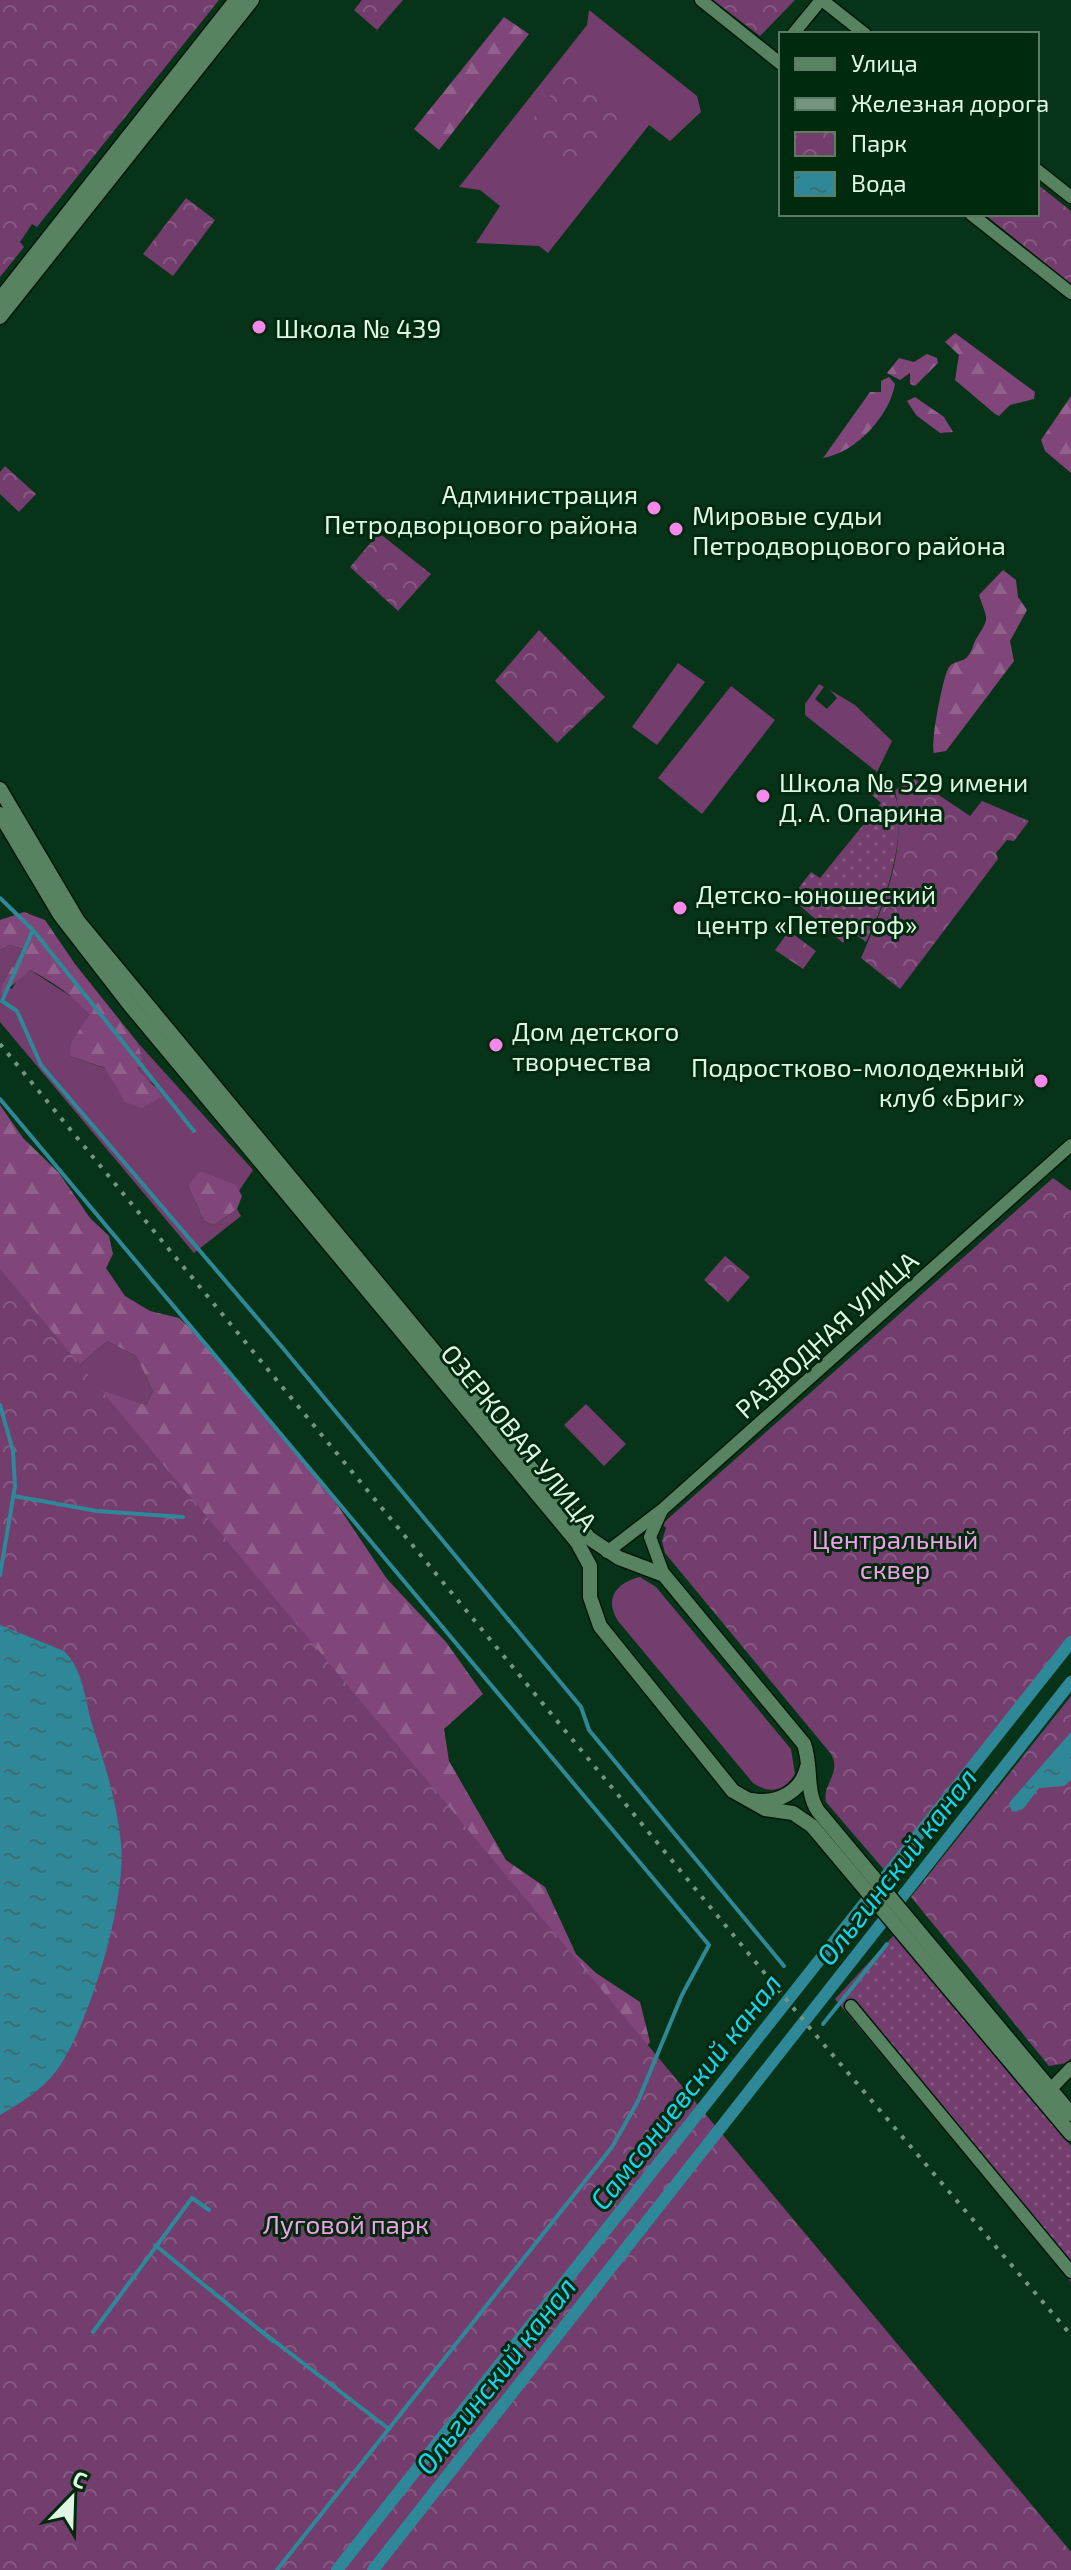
<svg xmlns="http://www.w3.org/2000/svg" width="1071" height="2570" font-family="'Exo 2',sans-serif">
	<style>
		.grass { fill: #733d6d }
		.forest { fill: url(#forest-firs) }
		.park { fill: url(#park-crowns) }
		.garden { fill: url(#garden-dots) }
		.water { fill: url(#water-ripples) }
		.lines { fill: none; stroke-linecap: round; stroke-linejoin: round }
		.stream { stroke: #2f8897; stroke-width: 4 }
		.canal { stroke: #2f8897; stroke-width: 12 }
		.minor-casing { stroke: #001906; stroke-width: 15 }
		.tertiary-casing { stroke: #001906; stroke-width: 17 }
		.minor { stroke: #578362; stroke-width: 12 }
		.tertiary { stroke: #578362; stroke-width: 14 }
		.rail { stroke: #74967e; stroke-width: 4; stroke-dasharray: 4 8; stroke-linecap: butt }
		.poi-dot { fill: #f788eb; stroke: #002a0e; stroke-width: 3 }
		.labels { text-anchor: middle; dominant-baseline: central; stroke-width: 6; stroke-linejoin: round; paint-order: stroke }
		.poi-label { font-size: 26px; fill: #dff6e3; stroke: #002a0e; text-anchor: start }
		.street-label { font-size: 26px; fill: #dff6e3; stroke: #002a0e }
		.park-label { font-size: 26px; fill: #f39ee8; stroke: #002a0e }
		.water-label { font-size: 28px; font-style: italic; fill: #15d5f0; stroke: #002a0e }
	</style>
	<defs>
		<pattern id="forest-firs" width="22" height="20" patternUnits="userSpaceOnUse" patternTransform="scale(2)"><rect width="22" height="20" fill="#804579"/><path d="M5 1l3.5 6h-7zM16 11l3.5 6h-7z" fill="#92608c"/></pattern>
		<pattern id="park-crowns" width="20" height="18" patternUnits="userSpaceOnUse" patternTransform="scale(2)"><rect width="20" height="18" fill="#733d6d"/><path d="M2 6a3 3 0 1 1 6 0M12 15a3 3 0 1 1 6 0" fill="none" stroke="#865a82"/></pattern>
		<pattern id="garden-dots" width="8" height="8" patternUnits="userSpaceOnUse" patternTransform="scale(2)"><rect width="8" height="8" fill="#733d6d"/><path d="M2 2h.1M6 6h.1" fill="none" stroke="#865a82" stroke-width="1.8" stroke-linecap="round"/></pattern>
		<pattern id="water-ripples" width="26" height="14" patternUnits="userSpaceOnUse" patternTransform="scale(2)"><rect width="26" height="14" fill="#2f8897"/><path d="M2 4q2-2 4 0t4 0M15 11q2-2 4 0t4 0" fill="none" stroke="#376f76"/></pattern>
	</defs>
	<rect width="100%" height="100%" fill="#073418"/>
	<g class="grass">
		<path d="M 589,10 L 697,96 L 701,112 L 670,141 L 649,125 L 548,253 L 539,246 L 476,243 L 500,206 L 480,190 L 459,187 L 587,25 Z"/>
		<path d="M 678,663 L 705,682 L 657,745 L 632,727 Z"/>
		<path d="M 819,684 L 824,687 L 815,699 L 827,709 L 837,698 L 830,690 L 855,705 L 892,741 L 877,772 L 805,715 L 805,704 Z"/>
		<path d="M 731,686 L 775,720 L 702,814 L 658,778 Z"/>
		<path d="M 10,945 L 23,949 L 2,984 L 12,989 L 19,977 L 30,970 L 78,1001 L 89,1015 L 70,1056 L 158,1087 L 143,1077 L 138,1067 L 141,1059 L 138,1043 L 253,1170 L 239,1191 L 235,1185 L 188,1186 L 204,1221 L 214,1225 L 237,1209 L 241,1216 L 194,1253 L 0,1022 L 0,950 Z"/>
		<path d="M 107,1341 L 136,1356 L 153,1391 L 146,1405 L 21,1369 L 73,1371 Z"/>
		<path d="M 586,1404 L 626,1444 L 604,1466 L 564,1425 Z"/>
		<path d="M 640,1577 L 656,1587 L 791,1749 L 795,1774 C 784,1792 770,1794 753,1783 L 618,1621 C 604,1598 616,1583 640,1577 Z"/>
	</g>
	<g class="forest">
		<path d="M 504,17 L 529,34 L 439,150 L 414,129 Z"/>
		<path d="M 955,333 L 1035,392 L 1034,399 L 1010,405 L 999,416 L 995,414 L 955,380 L 959,355 L 945,342 Z"/>
		<path d="M 927,354 L 937,358 L 938,363 L 915,386 L 910,384 L 910,373 L 900,380 L 887,373 L 899,358 L 914,362 Z"/>
		<path d="M 889,377 L 895,384 C 890,414 858,452 823,458 L 870,392 L 881,392 L 881,381 Z"/>
		<path d="M 1071,396 L 1071,473 L 1045,451 L 1041,440 Z"/>
		<path d="M 915,397 L 944,417 L 953,432 L 940,433 L 916,415 L 907,401 Z"/>
		<path d="M 1003,570 L 1016,580 L 1018,597 L 1027,610 L 1010,641 L 1014,661 L 946,751 L 934,753 C 930,745 942,681 948,669 C 952,660 963,663 968,656 C 972,652 973,644 976,639 C 991,616 987,620 979,595 Z"/>
		<path d="M 24,912 L 45,920 L 75,964 L 138,1043 L 142,1059 L 138,1068 C 144,1080 156,1084 162,1097 L 142,1108 L 125,1102 L 105,1068 L 70,1056 L 71,1043 L 89,1015 C 74,995 52,982 30,970 L 1,995 L 2,984 L 23,949 L 10,945 L 0,950 L 0,920 Z"/>
		<path d="M 0,1105 L 23,1138 L 59,1173 L 90,1218 L 109,1236 L 113,1254 L 106,1268 L 125,1296 L 150,1311 L 179,1318 L 208,1344 L 334,1500 L 387,1579 L 446,1642 L 483,1694 L 444,1729 L 449,1761 L 506,1860 L 545,1887 L 576,1954 L 596,1973 L 640,2002 L 650,2042 L 623,2079 L 97,1389 L 146,1405 L 153,1391 L 136,1356 L 107,1341 L 73,1371 L 0,1283 Z"/>
		<path d="M 200,1171 L 236,1185 L 242,1196 L 237,1209 L 214,1225 L 204,1221 L 188,1186 Z"/>
	</g>
	<g class="park">
		<path d="M 0,0 L 219,0 L 37,227 L 32,224 L 20,242 L 24,247 L 0,277 Z"/>
		<path d="M 362,0 L 403,0 L 377,30 L 354,10 Z"/>
		<path d="M 713,0 L 795,0 L 760,36 Z"/>
		<path d="M 574,65 L 628,105 L 577,172 L 524,131 Z"/>
		<path d="M 1037,184 L 1071,211 L 1071,284 L 984,214 L 1037,214 Z"/>
		<path d="M 186,198 L 215,220 L 173,276 L 143,254 Z"/>
		<path d="M 5,466 L 36,494 L 19,512 L 0,494 L 0,472 Z"/>
		<path d="M 379,533 L 431,574 L 398,611 L 350,567 Z"/>
		<path d="M 539,630 L 605,697 L 557,743 L 495,681 Z"/>
		<path d="M 915,779 L 970,816 L 982,801 L 1029,821 L 1014,841 L 1007,840 L 996,853 L 998,859 L 900,989 L 861,958 C 884,906 908,848 895,790 Z"/>
		<path d="M 789,931 L 816,951 L 803,969 L 775,950 Z"/>
		<path d="M 1053,1178 L 1071,1191 L 1071,1637 L 886,1872 L 826,1802 C 822,1784 842,1773 831,1754 L 665,1553 L 662,1541 L 666,1528 L 662,1524 Z"/>
		<path d="M 725,1256 L 750,1277 L 728,1302 L 704,1280 Z"/>
		<path d="M 0,1269 L 1071,2552 L 1071,2570 L 0,2570 Z"/>
		<path d="M 1071,1696 L 1071,2058 L 1067,2063 L 1049,2066 L 911,1897 Z"/>
	</g>
	<g class="garden">
		<path d="M 884,779 C 919,807 884,909 866,942 L 852,932 L 843,943 L 791,898 L 811,872 L 820,878 L 881,803 L 872,795 Z"/>
		<path d="M 894,1935 L 1071,2146 L 1071,2282 L 835,1999 Z"/>
	</g>
	<g class="water">
		<path d="M 0,1625 L 64,1651 C 83,1669 85,1700 92,1724 C 104,1762 117,1802 121,1843 C 127,1899 90,2024 57,2070 C 42,2090 22,2102 0,2115 Z"/>
		<path d="M 1071,1732 L 1071,1780 L 1064,1786 L 1039,1788 L 1023,1809 L 1012,1812 L 1009,1803 Z"/>
	</g>
	<g class="lines">
		<g class="stream">
			<path d="M 0,898 L 33,930 L 194,1131"/>
			<path d="M 33,930 L 2,1001 L 17,1011 L 41,1065 L 282,1347 L 581,1707 L 589,1730 L 784,1966"/>
			<path d="M 0,1099 L 709,1945 L 682,1995 L 638,2101 L 612,2147 L 277,2570"/>
			<path d="M 0,1405 L 13,1451 L 15,1486 L 0,1575"/>
			<path d="M 14,1496 L 97,1511 L 183,1517"/>
			<path d="M 823,2024 L 887,1944"/>
			<path d="M 155,2245 L 273,2341"/>
			<path d="M 256,2327 L 389,2429"/>
			<path d="M 93,2332 L 192,2198 L 209,2210"/>
		</g>
		<g class="canal">
			<path d="M 337,2570 L 1071,1642"/>
			<path d="M 373,2570 L 1071,1682"/>
		</g>
		<g class="minor-casing">
			<g id="minor">
				<path d="M 701,0 L 781,64"/>
				<path d="M 822,0 L 865,34"/>
				<path d="M 793,34 L 821,0"/>
				<path d="M 1037,170 L 1071,197"/>
				<path d="M 971,214 L 1071,293"/>
				<path d="M 661,1512 L 650,1537 L 664,1575"/>
				<path d="M 607,1552 L 663,1509 L 1071,1145"/>
				<path d="M 851,2006 L 1071,2272"/>
				<path d="M 1046,2094 L 1071,2068"/>
			</g>
		</g>
		<g class="tertiary-casing">
			<g id="tertiary">
				<path d="M 0,299 L 236,0"/>
				<path d="M 0,317 L 252,0"/>
				<path d="M 0,789 L 78,921 L 589,1538 L 619,1558 L 664,1575 L 804,1744 C 812,1766 805,1791 818,1811 L 1071,2114"/>
				<path d="M 0,814 L 60,915 L 129,1004 L 577,1542 L 590,1566 L 590,1597 L 600,1626 L 733,1791 L 765,1809 L 793,1813 L 812,1826 L 1071,2134"/>
				<path d="M 753,1800 C 777,1805 802,1791 807,1767"/>
			</g>
		</g>
		<use href="#minor" class="minor"/>
		<use href="#tertiary" class="tertiary"/>
		<path class="rail" d="M 0,1044 L 809,2027 L 1071,2335"/>
	</g>
	<g class="poi-dot">
		<circle cx="259" cy="327" r="8"/>
		<circle cx="654" cy="508" r="8"/>
		<circle cx="676" cy="529" r="8"/>
		<circle cx="763" cy="796" r="8"/>
		<circle cx="680" cy="908" r="8"/>
		<circle cx="496" cy="1045" r="8"/>
		<circle cx="1041" cy="1081" r="8"/>
	</g>
	<g class="labels">
		<g class="poi-label">
			<text x="275" y="327">Школа № 439</text>
			<text x="638" y="493" text-anchor="end">Администрация<tspan x="638" dy="30">Петродворцового района</tspan></text>
			<text x="692" y="514">Мировые судьи<tspan x="692" dy="30">Петродворцового района</tspan></text>
			<text x="779" y="781">Школа № 529 имени<tspan x="779" dy="30">Д. А. Опарина</tspan></text>
			<text x="696" y="893">Детско-юношеский<tspan x="696" dy="30">центр «Петергоф»</tspan></text>
			<text x="512" y="1030">Дом детского<tspan x="512" dy="30">творчества</tspan></text>
			<text x="1025" y="1066" text-anchor="end">Подростково-молодежный<tspan x="1025" dy="30">клуб «Бриг»</tspan></text>
		</g>
		<g class="street-label">
			<text transform="translate(826 1334) rotate(-42)">РАЗВОДНАЯ УЛИЦА</text>
			<text transform="translate(520 1437) rotate(51)">ОЗЕРКОВАЯ УЛИЦА</text>
		</g>
		<g class="park-label">
			<text x="895" y="1538">Центральный<tspan x="895" dy="30">сквер</tspan></text>
			<text x="346" y="2223">Луговой парк</text>
		</g>
		<g class="water-label">
			<text transform="translate(896 1866) rotate(-52)">Ольгинский канал</text>
			<text transform="translate(685 2091) rotate(-52)">Самсониевский канал</text>
			<text transform="translate(495 2375) rotate(-52)">Ольгинский канал</text>
		</g>
	</g>
	<rect x="779" y="32" width="260" height="184" fill="#002a0e" stroke="#597c63" stroke-width="2"/>
	<rect x="795" y="58" width="40" height="12" fill="#578362" stroke="#597c63" stroke-width="2"/>
	<text x="851" y="72" font-size="24" fill="#dff6e3">Улица</text>
	<rect x="795" y="98" width="40" height="12" fill="#74967e" stroke="#597c63" stroke-width="2"/>
	<text x="851" y="112" font-size="24" fill="#dff6e3">Железная дорога</text>
	<rect x="795" y="132" width="40" height="24" fill="url(#park-crowns)" stroke="#597c63" stroke-width="2"/>
	<text x="851" y="152" font-size="24" fill="#dff6e3">Парк</text>
	<rect x="795" y="172" width="40" height="24" fill="url(#water-ripples)" stroke="#597c63" stroke-width="2"/>
	<text x="851" y="192" font-size="24" fill="#dff6e3">Вода</text>
	<g transform="translate(72 2498) rotate(23)" stroke="#002a0e" stroke-width="6" paint-order="stroke">
	<path d="M0-6L14 30L0 20L-14 30Z" fill="#dff6e3"/>
	<text y="-12" font-size="22" font-weight="bold" text-anchor="middle" fill="#dff6e3">С</text>
	</g>
</svg>
